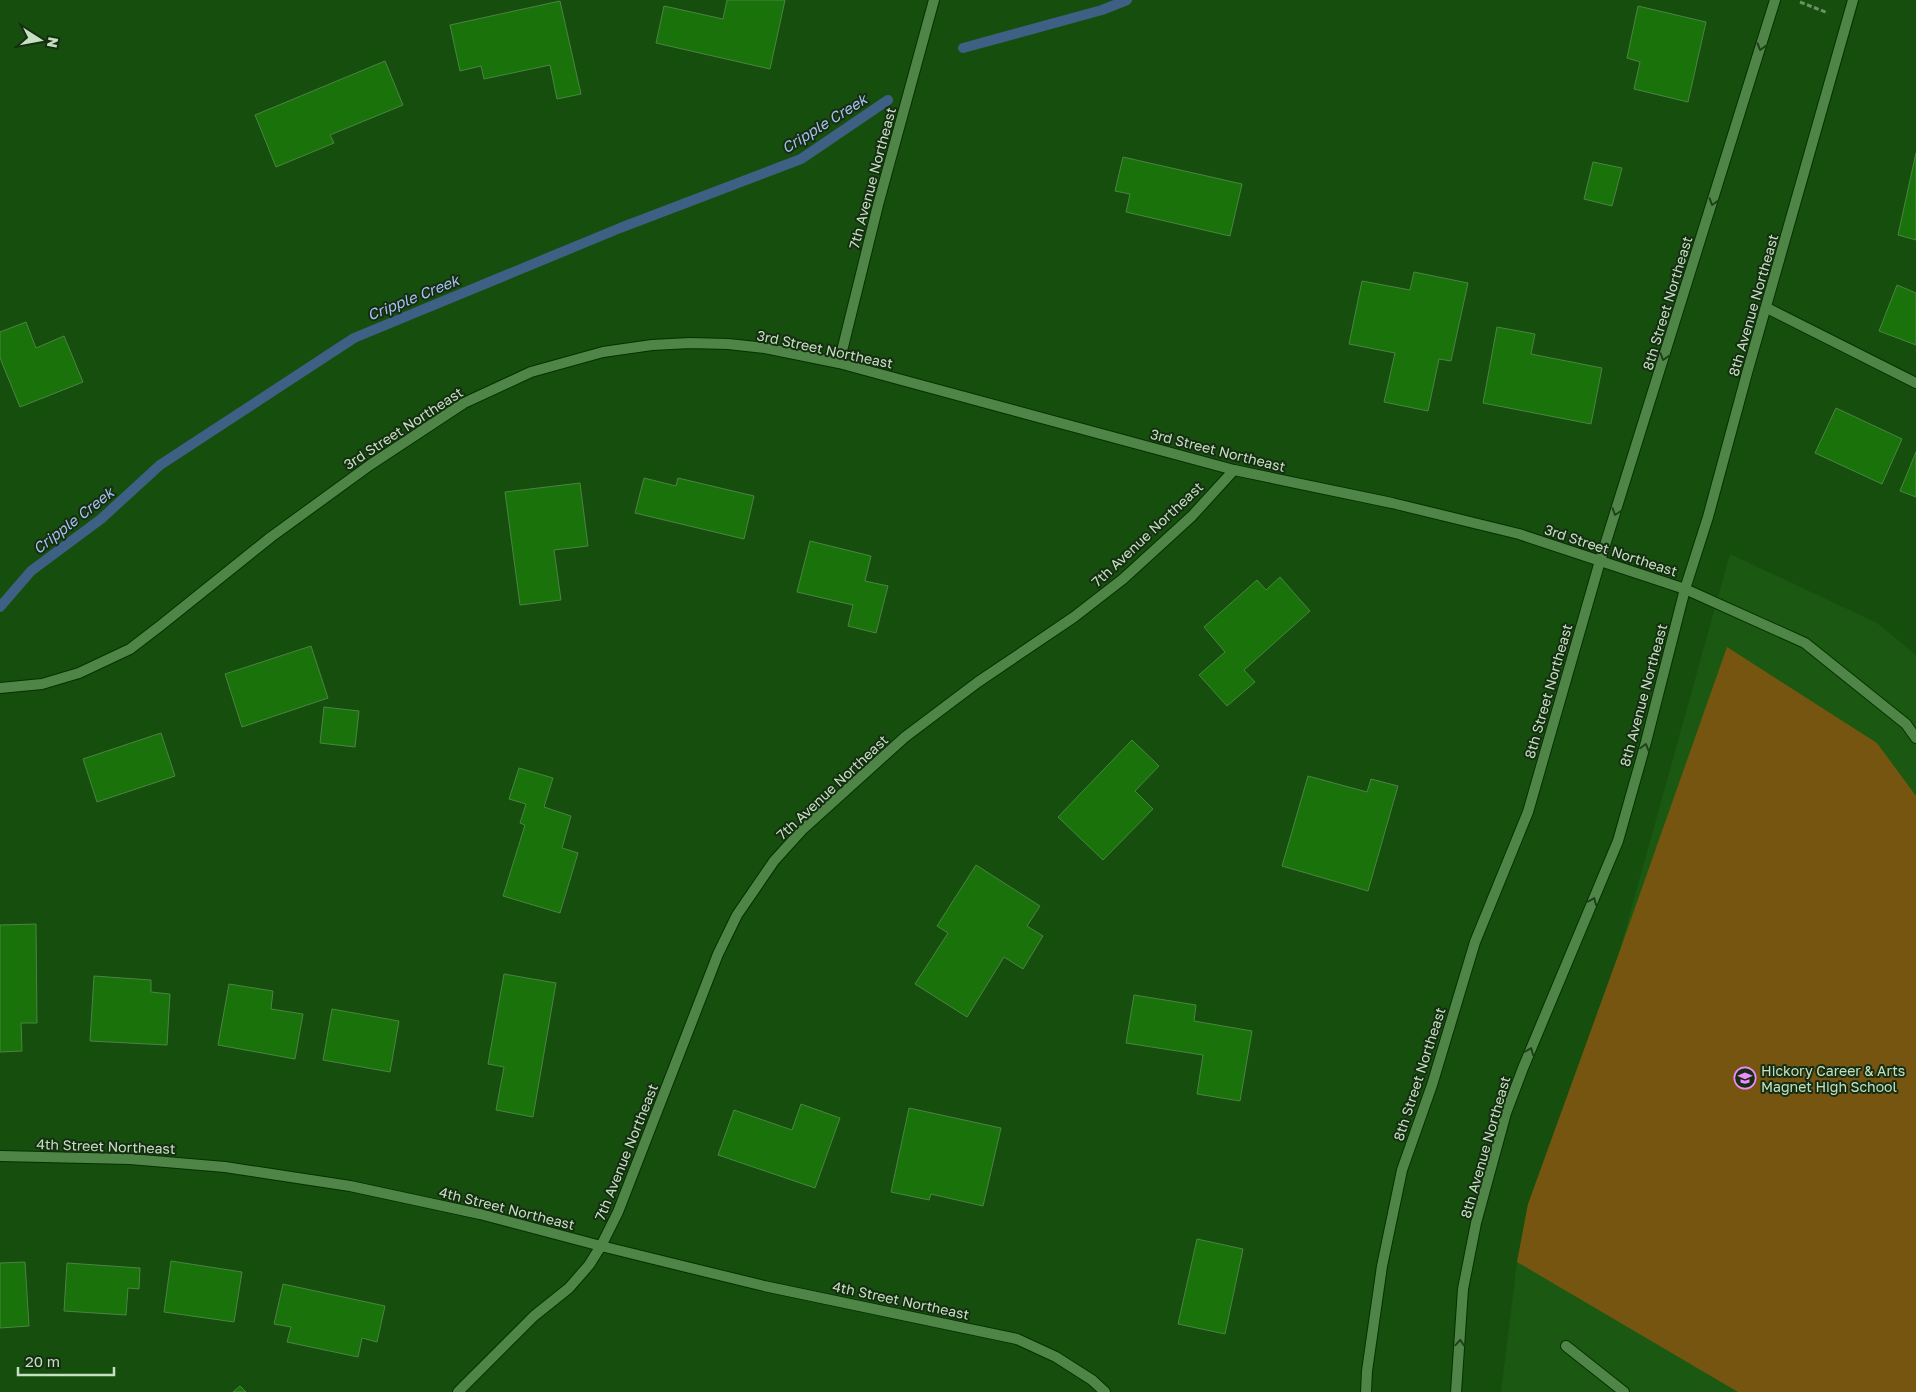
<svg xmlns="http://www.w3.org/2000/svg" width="1916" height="1392" font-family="'Golos Text',sans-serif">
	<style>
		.built { fill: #1b5913 }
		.park { fill: #755510 }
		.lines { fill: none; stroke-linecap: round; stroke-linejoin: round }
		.stream { stroke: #3e6085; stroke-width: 10 }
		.building { fill: #19730a; stroke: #4c8345 }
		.service-casing { stroke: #053101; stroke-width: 12 }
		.minor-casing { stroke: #053101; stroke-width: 12 }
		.path { stroke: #699462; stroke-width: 3; stroke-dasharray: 5 2.5; stroke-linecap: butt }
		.service { stroke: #4f8647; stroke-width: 10 }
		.minor { stroke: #4f8647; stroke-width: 10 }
		.oneway { stroke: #213f1d }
		.labels { text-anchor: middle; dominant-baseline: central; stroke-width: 4; stroke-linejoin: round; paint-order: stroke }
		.street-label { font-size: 14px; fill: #c4e1bf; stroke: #162d13 }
		.poi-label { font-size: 14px; fill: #c4e1bf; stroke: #162d13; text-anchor: start }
		.water-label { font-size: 15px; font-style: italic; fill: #a5c0f0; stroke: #162d13 }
	</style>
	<rect width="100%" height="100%" fill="#164e0e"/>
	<path class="built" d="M 1730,554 L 1877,623 L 1916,655 L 1916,1392 L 1501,1392 L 1517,1262 L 1528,1204 L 1619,953 Z"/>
	<path class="park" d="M 1727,647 L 1877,743 L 1916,796 L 1916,1392 L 1738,1392 L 1517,1262 L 1528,1204 L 1619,953 Z"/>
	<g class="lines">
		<g class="stream">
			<path d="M 963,48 L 1102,10 L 1127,0"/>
			<path d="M 0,607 L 31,571 L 101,519 L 160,465 L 354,338 L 620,228 L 801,159 L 888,100"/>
		</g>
	</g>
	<g class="building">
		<path d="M 727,0 L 785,0 L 770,69 L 656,43 L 664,6 L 723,19 Z"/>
		<path d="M 560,1 L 581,94 L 557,99 L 550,65 L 484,79 L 481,66 L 460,71 L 450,25 Z"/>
		<path d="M 1638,6 L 1706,22 L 1688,102 L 1634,89 L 1640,62 L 1627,58 Z"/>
		<path d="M 385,61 L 403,105 L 330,135 L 334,143 L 276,167 L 255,115 Z"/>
		<path d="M 1916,153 L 1916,240 L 1898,235 Z"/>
		<path d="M 1123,157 L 1242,184 L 1230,236 L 1126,212 L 1130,194 L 1115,191 Z"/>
		<path d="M 1593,162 L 1622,168 L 1612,206 L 1584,199 Z"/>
		<path d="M 1414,272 L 1468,283 L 1451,361 L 1439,359 L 1428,411 L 1384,402 L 1395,353 L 1349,344 L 1362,281 L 1410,290 Z"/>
		<path d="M 1897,285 L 1916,293 L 1916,345 L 1879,331 Z"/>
		<path d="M 26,322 L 36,348 L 64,336 L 83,382 L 20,407 L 0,358 L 0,332 Z"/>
		<path d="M 1497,327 L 1535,334 L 1531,354 L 1602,368 L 1591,424 L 1483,403 Z"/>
		<path d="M 1836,408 L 1902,439 L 1882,484 L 1815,453 Z"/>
		<path d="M 1916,452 L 1916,497 L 1900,491 Z"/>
		<path d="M 644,478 L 676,486 L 678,478 L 754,496 L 744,539 L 635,513 Z"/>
		<path d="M 580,483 L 588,546 L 554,550 L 561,600 L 520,605 L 505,492 Z"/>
		<path d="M 810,541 L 871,556 L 865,581 L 888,586 L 876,633 L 848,626 L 853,605 L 797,592 Z"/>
		<path d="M 1280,577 L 1310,611 L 1244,670 L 1255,682 L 1227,706 L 1199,675 L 1225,652 L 1204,627 L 1257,580 L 1266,590 Z"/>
		<path d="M 311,646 L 328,698 L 242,727 L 225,674 Z"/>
		<path d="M 324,707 L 359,711 L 355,747 L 320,743 Z"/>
		<path d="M 161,733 L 175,776 L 97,802 L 83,759 Z"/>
		<path d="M 1132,740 L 1159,766 L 1135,791 L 1153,809 L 1103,860 L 1058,817 Z"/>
		<path d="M 519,768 L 553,778 L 544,807 L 571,816 L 562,848 L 578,853 L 560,913 L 503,896 L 525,825 L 520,823 L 526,804 L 509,799 Z"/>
		<path d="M 1308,776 L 1367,792 L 1371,779 L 1398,786 L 1368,891 L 1282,866 Z"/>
		<path d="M 976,865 L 1040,906 L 1027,926 L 1043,936 L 1023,969 L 1004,957 L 967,1017 L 915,984 L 948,933 L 937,926 Z"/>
		<path d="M 36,924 L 37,1023 L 21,1023 L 22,1051 L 0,1052 L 0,925 Z"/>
		<path d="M 504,974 L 556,983 L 533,1117 L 496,1110 L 504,1067 L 488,1064 Z"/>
		<path d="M 94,976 L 151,980 L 151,992 L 170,994 L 167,1045 L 90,1041 Z"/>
		<path d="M 229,984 L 273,991 L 271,1009 L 303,1014 L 295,1059 L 218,1045 Z"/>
		<path d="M 1134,995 L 1196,1005 L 1194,1021 L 1252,1031 L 1240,1101 L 1197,1094 L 1203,1055 L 1126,1043 Z"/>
		<path d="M 332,1009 L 399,1021 L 390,1072 L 323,1060 Z"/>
		<path d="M 801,1104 L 840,1118 L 815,1188 L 718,1155 L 734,1110 L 792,1130 Z"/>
		<path d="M 909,1108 L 1001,1128 L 983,1206 L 931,1194 L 929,1200 L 891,1192 Z"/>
		<path d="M 1197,1239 L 1243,1249 L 1225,1334 L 1178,1324 Z"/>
		<path d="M 171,1261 L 242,1272 L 234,1322 L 164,1312 Z"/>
		<path d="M 25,1262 L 29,1326 L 0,1328 L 0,1263 Z"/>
		<path d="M 67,1263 L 140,1268 L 139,1289 L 128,1288 L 126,1315 L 64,1311 Z"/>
		<path d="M 283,1284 L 385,1306 L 377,1342 L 362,1338 L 358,1357 L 287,1342 L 291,1327 L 274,1324 Z"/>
		<path d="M 240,1386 L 246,1392 L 233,1392 Z"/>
	</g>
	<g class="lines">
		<g class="service-casing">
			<g id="service">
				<path d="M 1767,308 L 1916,383"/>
				<path d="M 1685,589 L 1805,643 L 1906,724 L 1916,738"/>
				<path d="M 1566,1346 L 1624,1392"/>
			</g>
		</g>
		<g class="minor-casing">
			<g id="minor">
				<path d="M 839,363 L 878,205 L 934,0"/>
				<path d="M 0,688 L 42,684 L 79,673 L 130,649 L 160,626 L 271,537 L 370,465 L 464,403 L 531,372 L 603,352 L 652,345 L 690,343 L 728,344 L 765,348 L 839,363 L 1234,470 L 1392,503 L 1519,534 L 1685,589"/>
				<path d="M 0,1156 L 130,1159 L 225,1167 L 350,1186 L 480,1214 L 601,1246 L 764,1286 L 1017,1339 L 1056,1357 L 1092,1380 L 1105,1392"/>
				<path d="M 458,1392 L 534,1316 L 569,1288 L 589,1265 L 601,1246 L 618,1212 L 718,954 L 737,915 L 774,861 L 803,829 L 905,737 L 978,682 L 1074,617 L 1123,579 L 1192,516 L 1234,470"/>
				<path d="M 1366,1392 L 1367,1371 L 1382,1266 L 1402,1170 L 1432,1085 L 1475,942 L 1528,812 L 1600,561 L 1775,0"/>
				<path d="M 1456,1392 L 1463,1289 L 1476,1223 L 1506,1113 L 1523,1068 L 1618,841 L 1646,742 L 1685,589 L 1708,517 L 1747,373 L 1853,0"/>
			</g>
		</g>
		<path class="path" d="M 1800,2 L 1828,13"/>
		<use href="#service" class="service"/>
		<use href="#minor" class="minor"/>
	</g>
	<defs><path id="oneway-chevron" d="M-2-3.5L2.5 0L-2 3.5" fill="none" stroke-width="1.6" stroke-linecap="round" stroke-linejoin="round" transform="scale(1.25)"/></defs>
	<g class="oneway">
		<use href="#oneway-chevron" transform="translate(1761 47) rotate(107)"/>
		<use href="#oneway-chevron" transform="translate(1713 202) rotate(107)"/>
		<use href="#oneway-chevron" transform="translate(1664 357) rotate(107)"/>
		<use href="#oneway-chevron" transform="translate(1616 512) rotate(108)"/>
		<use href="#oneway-chevron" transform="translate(1645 747) rotate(-74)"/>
		<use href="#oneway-chevron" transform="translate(1593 901) rotate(-67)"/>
		<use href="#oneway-chevron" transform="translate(1530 1051) rotate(-67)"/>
		<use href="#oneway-chevron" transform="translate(1460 1343) rotate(-86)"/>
	</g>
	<defs>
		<g id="school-ring" transform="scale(1.125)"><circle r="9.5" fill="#162d13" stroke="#eb8dfc" stroke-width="1.5"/><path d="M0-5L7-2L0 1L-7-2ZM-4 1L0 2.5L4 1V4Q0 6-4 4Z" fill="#eb8dfc"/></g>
	</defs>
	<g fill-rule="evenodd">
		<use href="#school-ring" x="1745" y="1078"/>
	</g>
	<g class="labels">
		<g class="street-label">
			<text transform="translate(872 178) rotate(-75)">7th Avenue Northeast</text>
			<text transform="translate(1667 303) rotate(-73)">8th Street Northeast</text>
			<text transform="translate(1753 305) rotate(-74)">8th Avenue Northeast</text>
			<text transform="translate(825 349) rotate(12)">3rd Street Northeast</text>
			<text transform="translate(403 428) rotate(-33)">3rd Street Northeast</text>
			<text transform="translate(1218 450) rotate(14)">3rd Street Northeast</text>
			<text transform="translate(1147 534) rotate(-43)">7th Avenue Northeast</text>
			<text transform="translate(1611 550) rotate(18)">3rd Street Northeast</text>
			<text transform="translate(1548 691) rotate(-74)">8th Street Northeast</text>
			<text transform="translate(1643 695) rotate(-75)">8th Avenue Northeast</text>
			<text transform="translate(832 787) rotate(-43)">7th Avenue Northeast</text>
			<text transform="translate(1419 1074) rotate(-72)">8th Street Northeast</text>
			<text transform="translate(106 1146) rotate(2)">4th Street Northeast</text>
			<text transform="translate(1485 1147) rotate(-74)">8th Avenue Northeast</text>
			<text transform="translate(626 1152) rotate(-68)">7th Avenue Northeast</text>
			<text transform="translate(507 1208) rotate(14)">4th Street Northeast</text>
			<text transform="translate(901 1300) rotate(12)">4th Street Northeast</text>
		</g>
		<g class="poi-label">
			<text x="1761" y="1070">Hickory Career &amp; Arts<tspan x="1761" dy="16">Magnet High School</tspan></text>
		</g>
		<g class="water-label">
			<text transform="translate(824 123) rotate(-32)">Cripple Creek</text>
			<text transform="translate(413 297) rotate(-22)">Cripple Creek</text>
			<text transform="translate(73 520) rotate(-38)">Cripple Creek</text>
		</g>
	</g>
	<g transform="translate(40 40) rotate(101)" stroke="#162d13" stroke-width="4" paint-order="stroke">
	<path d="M0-4L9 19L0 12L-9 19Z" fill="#c4e1bf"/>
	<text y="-8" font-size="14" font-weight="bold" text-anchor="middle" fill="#c4e1bf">N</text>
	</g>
	<path d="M18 1367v8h96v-8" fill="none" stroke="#c4e1bf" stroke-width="2.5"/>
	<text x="25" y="1367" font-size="15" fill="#c4e1bf" stroke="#162d13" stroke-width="4" paint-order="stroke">20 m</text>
</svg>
